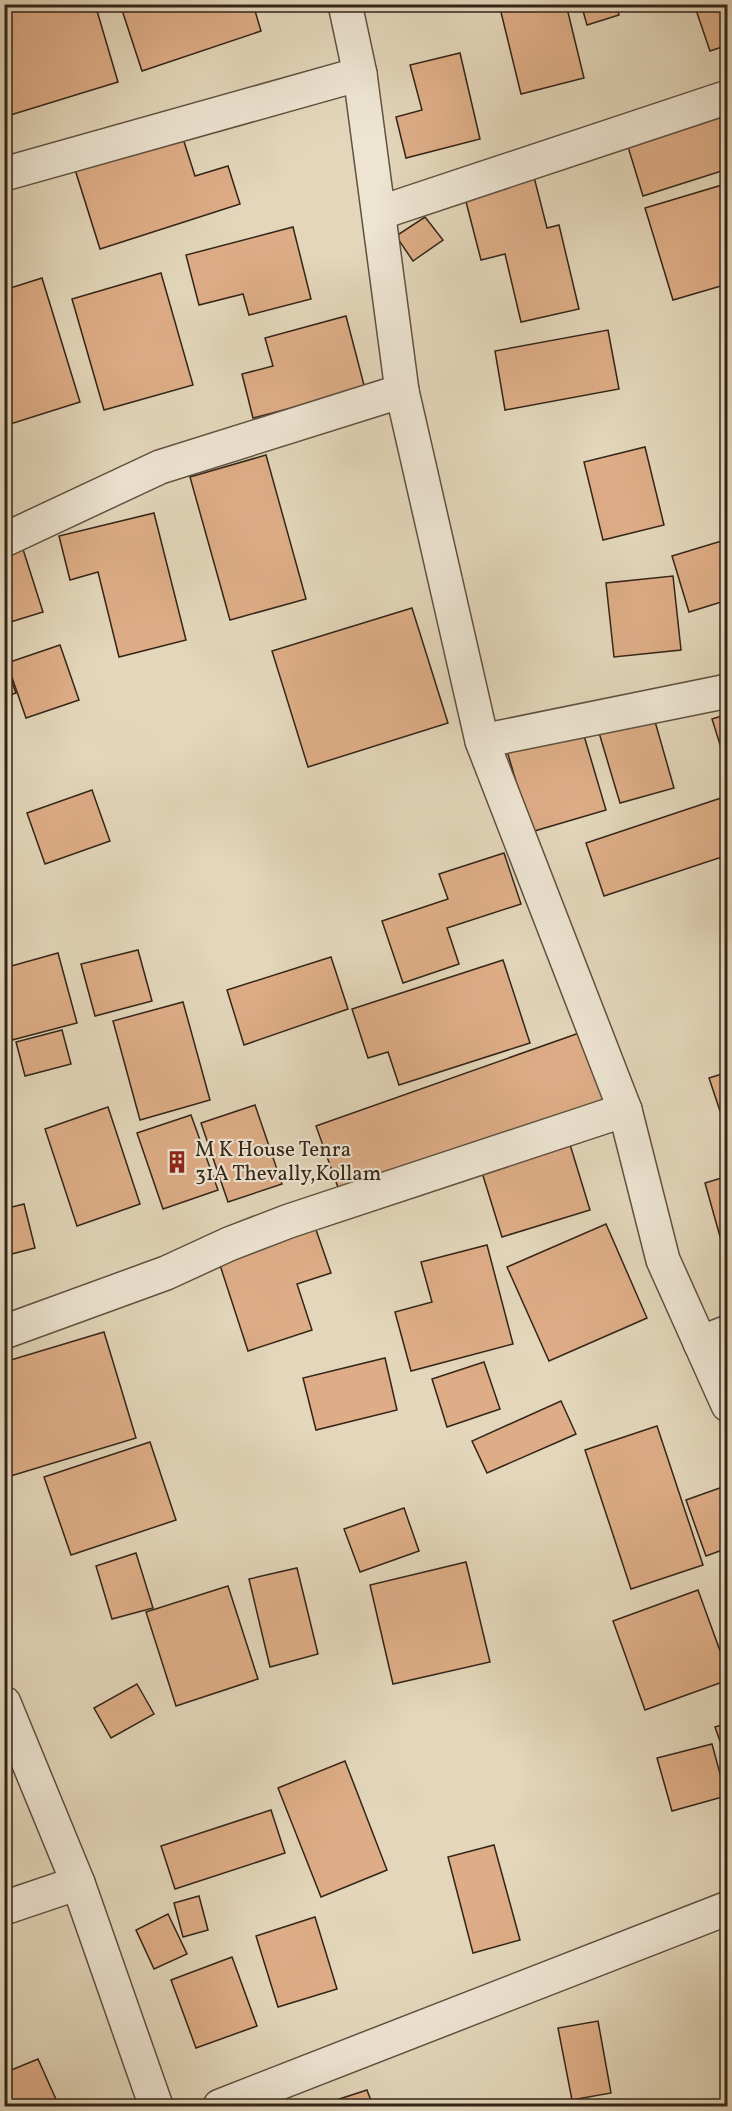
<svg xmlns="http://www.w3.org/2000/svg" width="732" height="2111" font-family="Vollkorn,serif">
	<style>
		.building { fill: #dead87; stroke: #332518; stroke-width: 1.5 }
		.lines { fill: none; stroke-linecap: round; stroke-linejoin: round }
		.minor-casing { stroke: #5f5140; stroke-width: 36 }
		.tertiary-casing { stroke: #5f5140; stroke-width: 36 }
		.minor { stroke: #ede4d2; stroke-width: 33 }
		.tertiary { stroke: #ede4d2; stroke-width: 33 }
		.labels { text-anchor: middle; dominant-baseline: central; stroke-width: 4.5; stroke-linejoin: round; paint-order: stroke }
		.poi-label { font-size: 21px; fill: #332518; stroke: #ede4d2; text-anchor: start }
	</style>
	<rect width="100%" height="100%" fill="#e3d6ba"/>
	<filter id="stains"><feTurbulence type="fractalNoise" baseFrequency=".00333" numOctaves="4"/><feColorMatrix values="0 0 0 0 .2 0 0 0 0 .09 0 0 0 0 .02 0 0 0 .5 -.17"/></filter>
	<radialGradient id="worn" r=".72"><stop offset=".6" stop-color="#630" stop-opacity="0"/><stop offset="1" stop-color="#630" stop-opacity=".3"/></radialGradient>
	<g class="building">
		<path d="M 12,4 L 95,4 L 118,82 L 4,117 L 4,7 Z"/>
		<path d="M 120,4 L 253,4 L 261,31 L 142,71 Z"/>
		<path d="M 499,4 L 566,4 L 584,78 L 521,94 Z"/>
		<path d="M 581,4 L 616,4 L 619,15 L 587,25 Z"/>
		<path d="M 694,4 L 728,4 L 728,45 L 710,51 Z"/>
		<path d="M 460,53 L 480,139 L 406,158 L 396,117 L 422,110 L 410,65 Z"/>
		<path d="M 728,114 L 728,169 L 643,196 L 622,127 Z"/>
		<path d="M 179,126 L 195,176 L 228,166 L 240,204 L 100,249 L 72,160 Z"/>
		<path d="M 534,177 L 547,228 L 559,225 L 579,309 L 521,322 L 505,254 L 481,260 L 464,194 Z"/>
		<path d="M 722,185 L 728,202 L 728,284 L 673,300 L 645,208 Z"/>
		<path d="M 425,217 L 443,240 L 413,261 L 396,236 Z"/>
		<path d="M 293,227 L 311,299 L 249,315 L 243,294 L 199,305 L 186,255 Z"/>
		<path d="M 161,273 L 193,385 L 104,410 L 72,299 Z"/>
		<path d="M 42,278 L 80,402 L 4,426 L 4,290 Z"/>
		<path d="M 346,316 L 365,389 L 253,418 L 242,374 L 273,366 L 265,338 Z"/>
		<path d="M 608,330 L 619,389 L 505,410 L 495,351 Z"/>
		<path d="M 645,447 L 664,525 L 603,540 L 584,462 Z"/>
		<path d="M 266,455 L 306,599 L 230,620 L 190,477 Z"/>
		<path d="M 154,513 L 186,640 L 119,657 L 98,572 L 70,580 L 59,536 Z"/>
		<path d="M 728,539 L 728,600 L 689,612 L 672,556 Z"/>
		<path d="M 21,543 L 43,612 L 4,624 L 4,548 Z"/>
		<path d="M 673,576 L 681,650 L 614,657 L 606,583 Z"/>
		<path d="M 412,608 L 448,723 L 308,767 L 272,651 Z"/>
		<path d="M 60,645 L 79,700 L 26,718 L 7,663 Z"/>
		<path d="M 4,659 L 16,693 L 4,697 Z"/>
		<path d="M 652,711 L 674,788 L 620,803 L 597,726 Z"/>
		<path d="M 728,714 L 728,770 L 712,719 Z"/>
		<path d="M 582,729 L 606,810 L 531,832 L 507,751 Z"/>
		<path d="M 92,790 L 110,841 L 45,864 L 27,813 Z"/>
		<path d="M 721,798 L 728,816 L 728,855 L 604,896 L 586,843 Z"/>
		<path d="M 504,853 L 521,904 L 447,928 L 459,964 L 403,983 L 382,921 L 448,899 L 439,874 Z"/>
		<path d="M 138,950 L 152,1001 L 95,1016 L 81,964 Z"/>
		<path d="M 58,953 L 77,1023 L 12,1040 L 4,1009 L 4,968 Z"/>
		<path d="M 331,957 L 348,1009 L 244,1045 L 227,990 Z"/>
		<path d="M 503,960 L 530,1043 L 399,1085 L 388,1052 L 368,1058 L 352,1009 Z"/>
		<path d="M 183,1002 L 210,1100 L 140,1120 L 113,1021 Z"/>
		<path d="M 62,1030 L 71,1064 L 25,1076 L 16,1042 Z"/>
		<path d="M 582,1032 L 607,1099 L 340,1193 L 316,1126 Z"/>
		<path d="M 728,1072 L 728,1135 L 709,1078 Z"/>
		<path d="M 255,1105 L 282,1184 L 228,1202 L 201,1123 Z"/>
		<path d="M 108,1107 L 140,1204 L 77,1226 L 45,1129 Z"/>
		<path d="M 191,1115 L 218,1190 L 163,1209 L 137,1133 Z"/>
		<path d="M 568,1138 L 590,1210 L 502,1237 L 480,1166 Z"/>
		<path d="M 728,1176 L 728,1265 L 705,1183 Z"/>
		<path d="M 24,1204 L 35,1248 L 4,1256 L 4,1209 Z"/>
		<path d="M 314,1224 L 331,1273 L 297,1284 L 312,1330 L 248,1351 L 217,1256 Z"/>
		<path d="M 606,1224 L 647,1318 L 549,1361 L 507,1267 Z"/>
		<path d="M 487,1245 L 513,1344 L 411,1371 L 395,1312 L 432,1302 L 421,1262 Z"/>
		<path d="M 104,1332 L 136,1438 L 4,1478 L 4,1362 Z"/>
		<path d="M 385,1358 L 397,1410 L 316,1430 L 303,1378 Z"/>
		<path d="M 484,1362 L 500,1409 L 447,1427 L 432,1379 Z"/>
		<path d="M 561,1401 L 576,1434 L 487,1473 L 472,1441 Z"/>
		<path d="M 657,1426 L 703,1565 L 631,1589 L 585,1450 Z"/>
		<path d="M 150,1442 L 176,1520 L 71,1555 L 44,1477 Z"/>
		<path d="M 728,1485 L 728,1548 L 706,1556 L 686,1500 Z"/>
		<path d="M 404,1508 L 419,1551 L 360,1572 L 344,1529 Z"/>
		<path d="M 136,1553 L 153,1608 L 112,1619 L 96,1566 Z"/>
		<path d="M 466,1562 L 490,1662 L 393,1684 L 370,1585 Z"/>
		<path d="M 297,1568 L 318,1654 L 270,1667 L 249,1579 Z"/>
		<path d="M 228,1586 L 258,1679 L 176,1706 L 146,1612 Z"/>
		<path d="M 698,1590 L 728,1673 L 728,1680 L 645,1710 L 613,1621 Z"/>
		<path d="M 137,1684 L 154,1714 L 111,1738 L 94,1708 Z"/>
		<path d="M 728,1723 L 728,1764 L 715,1727 Z"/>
		<path d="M 712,1744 L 726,1796 L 672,1811 L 657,1758 Z"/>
		<path d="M 345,1761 L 387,1870 L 321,1897 L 278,1788 Z"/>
		<path d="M 271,1810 L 285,1853 L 175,1889 L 161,1846 Z"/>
		<path d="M 494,1845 L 520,1940 L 473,1953 L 448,1857 Z"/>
		<path d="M 199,1896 L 208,1930 L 183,1937 L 174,1903 Z"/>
		<path d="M 168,1914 L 187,1954 L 154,1969 L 136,1930 Z"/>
		<path d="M 315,1917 L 337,1989 L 278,2007 L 256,1936 Z"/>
		<path d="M 232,1957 L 257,2026 L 196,2048 L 171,1980 Z"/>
		<path d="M 598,2021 L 611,2093 L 572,2100 L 558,2028 Z"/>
		<path d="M 38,2059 L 59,2106 L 4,2106 L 4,2073 Z"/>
		<path d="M 367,2090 L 373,2106 L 325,2106 L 324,2104 Z"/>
	</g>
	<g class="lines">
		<g class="minor-casing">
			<g id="minor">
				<path d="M 345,4 L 360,74 L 402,391"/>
				<path d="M 4,174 L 360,74"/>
				<path d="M 379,213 L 728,97"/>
				<path d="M 4,540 L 160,467 L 402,391 L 482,741 L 625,1110 L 663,1260 L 728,1405"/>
				<path d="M 482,741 L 728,691"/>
				<path d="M 4,1332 L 166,1273 L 229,1244 L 289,1221 L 625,1110"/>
				<path d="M 700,1343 L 728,1332"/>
				<path d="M 4,1703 L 78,1883 L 156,2106"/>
				<path d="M 4,1908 L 78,1883"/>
			</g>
		</g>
		<g class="tertiary-casing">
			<path id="tertiary" d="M 220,2106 L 728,1908"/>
		</g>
		<use href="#minor" class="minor"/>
		<use href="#tertiary" class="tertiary"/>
	</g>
	<defs>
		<g id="building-bare" transform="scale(1.8)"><path d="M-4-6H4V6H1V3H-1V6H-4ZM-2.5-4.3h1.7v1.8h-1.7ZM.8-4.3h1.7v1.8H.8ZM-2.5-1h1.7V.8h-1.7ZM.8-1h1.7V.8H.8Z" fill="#8f2418" stroke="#ede4d2" stroke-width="2.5" paint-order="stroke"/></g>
	</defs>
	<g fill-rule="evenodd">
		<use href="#building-bare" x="177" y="1162"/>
	</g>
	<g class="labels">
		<g class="poi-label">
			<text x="195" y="1150">M K House Tenra<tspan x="195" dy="24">31A Thevally,Kollam</tspan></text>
		</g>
	</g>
	<rect width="732" height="2111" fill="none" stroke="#e3d6ba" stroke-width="24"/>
	<rect x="6" y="6" width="720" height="2099" fill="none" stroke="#332518" stroke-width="3"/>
	<rect x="12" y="12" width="708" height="2087" fill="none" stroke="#332518" stroke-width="1.5"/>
	<rect width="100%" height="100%" filter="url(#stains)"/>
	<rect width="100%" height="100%" fill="url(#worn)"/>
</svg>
